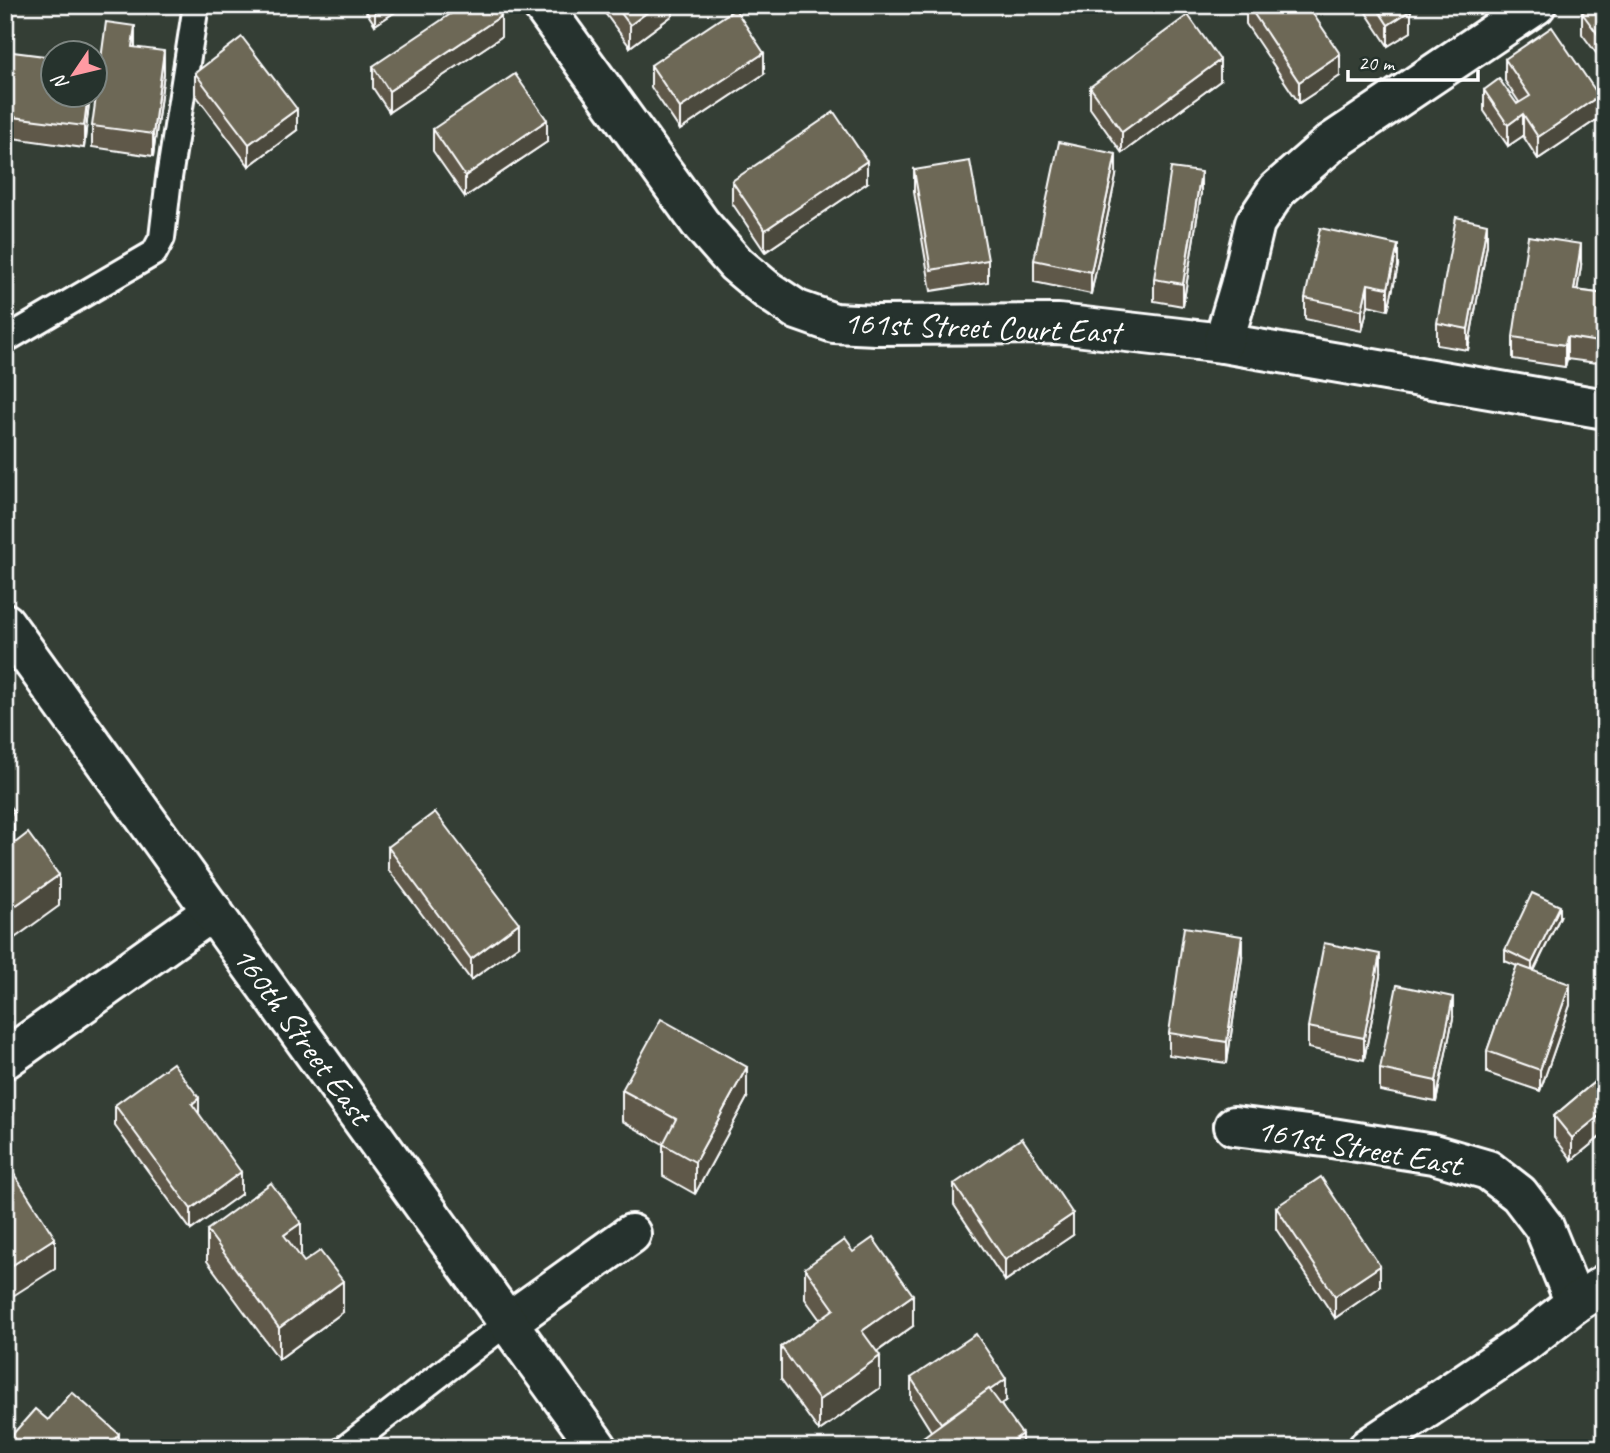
<svg xmlns="http://www.w3.org/2000/svg" width="1610" height="1453" font-family="Caveat,sans-serif">
	<style>
		.lines { fill: none; stroke-linecap: round; stroke-linejoin: round }
		.service-casing { stroke: #fff; stroke-width: 30 }
		.minor-casing { stroke: #fff; stroke-width: 44 }
		.secondary-casing { stroke: #fff; stroke-width: 44 }
		.service { stroke: #26332d; stroke-width: 24 }
		.minor { stroke: #26332d; stroke-width: 38 }
		.secondary { stroke: #26332d; stroke-width: 38 }
		.wall { fill: #5e594a; stroke: #fff; stroke-width: 2 }
		.shaded-wall { fill: #4c493c; stroke: #fff; stroke-width: 2 }
		.building { fill: #6d6856; stroke: #fff; stroke-width: 2 }
		.labels { text-anchor: middle; dominant-baseline: central; stroke-width: 5; stroke-linejoin: round; paint-order: stroke }
		.street-label { font-size: 33px; fill: #fff; stroke: #26332d }
	</style>
	<rect width="100%" height="100%" fill="#343e35"/>
	<filter id="ink" filterUnits="userSpaceOnUse"><feTurbulence type="fractalNoise" baseFrequency=".0143" numOctaves="2"/><feDisplacementMap in="SourceGraphic" scale="14" xChannelSelector="R" yChannelSelector="G"/><feConvolveMatrix kernelMatrix="1 2 1 2 8 2 1 2 1" color-interpolation-filters="sRGB"/></filter>
	<g filter="url(#ink)">
		<g class="lines">
			<g class="service-casing">
				<g id="service">
					<path d="M 5,340 L 154,253 L 162,238 L 169,178 L 196,5"/>
					<path d="M 345,1448 L 508,1322"/>
				</g>
			</g>
			<g class="minor-casing">
				<g id="minor">
					<path d="M 542,5 L 700,223 L 736,264 L 767,290 L 797,310 L 834,323 L 876,325 L 1058,324 L 1223,343 L 1605,409"/>
					<path d="M 1223,343 L 1240,286 L 1255,223 L 1277,190 L 1331,143 L 1536,5"/>
					<path d="M 5,1059 L 213,911"/>
					<path d="M 1234,1126 L 1332,1138 L 1433,1154 L 1488,1170 L 1519,1194 L 1544,1227 L 1575,1303"/>
					<path d="M 508,1322 L 631,1234"/>
					<path d="M 1368,1448 L 1524,1343 L 1575,1303 L 1605,1284"/>
				</g>
			</g>
			<g class="secondary-casing">
				<path id="secondary" d="M 5,623 L 598,1448"/>
			</g>
			<use href="#service" class="service"/>
			<use href="#minor" class="minor"/>
			<use href="#secondary" class="secondary"/>
		</g>
		<g class="wall">
			<path d="M 362,5 L 406,5 L 375,25 Z"/>
			<path d="M 599,5 L 673,5 L 673,15 L 630,47 Z"/>
			<path d="M 1246,5 L 1307,5 L 1340,76 L 1299,103 L 1246,24 Z"/>
			<path d="M 1361,5 L 1408,5 L 1411,32 L 1388,46 Z"/>
			<path d="M 1605,5 L 1605,65 L 1582,34 L 1582,13 Z"/>
			<path d="M 501,37 L 389,112 L 373,88 L 373,66 Z"/>
			<path d="M 135,48 L 164,73 L 153,156 L 92,147 L 92,126 Z"/>
			<path d="M 5,51 L 90,94 L 84,148 L 5,137 Z"/>
			<path d="M 1505,59 L 1599,118 L 1538,159 L 1523,136 L 1508,146 L 1484,111 L 1484,90 L 1517,104 L 1519,102 L 1505,81 Z"/>
			<path d="M 651,65 L 764,74 L 680,130 L 651,87 Z"/>
			<path d="M 195,73 L 297,130 L 249,166 L 195,94 Z"/>
			<path d="M 1220,81 L 1122,153 L 1090,108 L 1090,87 Z"/>
			<path d="M 433,129 L 547,142 L 465,197 L 433,151 Z"/>
			<path d="M 914,170 L 988,260 L 988,282 L 931,291 L 914,192 Z"/>
			<path d="M 1116,176 L 1091,294 L 1034,282 L 1034,260 Z"/>
			<path d="M 732,181 L 867,183 L 765,252 L 732,203 Z"/>
			<path d="M 1201,193 L 1183,306 L 1154,301 L 1154,279 Z"/>
			<path d="M 1487,245 L 1468,350 L 1437,345 L 1437,323 Z"/>
			<path d="M 1398,266 L 1388,310 L 1368,305 L 1362,331 L 1305,319 L 1305,298 Z"/>
			<path d="M 1581,266 L 1577,290 L 1605,294 L 1605,364 L 1567,359 L 1565,367 L 1513,359 L 1513,337 Z"/>
			<path d="M 388,847 L 519,945 L 471,980 L 388,869 Z"/>
			<path d="M 1560,917 L 1534,971 L 1570,1005 L 1540,1091 L 1487,1073 L 1487,1051 L 1517,966 L 1505,961 L 1505,950 Z"/>
			<path d="M 1242,958 L 1227,1063 L 1169,1055 L 1169,1033 Z"/>
			<path d="M 1380,976 L 1364,1060 L 1308,1048 L 1308,1027 Z"/>
			<path d="M 1453,1018 L 1436,1102 L 1380,1091 L 1380,1069 Z"/>
			<path d="M 1605,1073 L 1605,1133 L 1572,1160 L 1554,1137 L 1554,1116 Z"/>
			<path d="M 622,1090 L 747,1098 L 695,1194 L 663,1176 L 663,1144 L 622,1121 Z"/>
			<path d="M 115,1105 L 199,1114 L 241,1194 L 191,1230 L 115,1126 Z"/>
			<path d="M 954,1184 L 1073,1235 L 1005,1281 L 954,1205 Z"/>
			<path d="M 1276,1207 L 1380,1287 L 1335,1318 L 1276,1229 Z"/>
			<path d="M 207,1230 L 301,1255 L 299,1256 L 343,1312 L 279,1359 L 207,1261 Z"/>
			<path d="M 805,1268 L 913,1326 L 877,1352 L 880,1388 L 819,1431 L 781,1379 L 781,1347 L 820,1320 L 805,1299 Z"/>
			<path d="M 911,1378 L 1006,1401 L 1001,1404 L 1022,1448 L 931,1431 L 911,1399 Z"/>
		</g>
		<g class="shaded-wall">
			<path d="M 375,5 L 406,5 L 375,25 Z"/>
			<path d="M 657,5 L 673,5 L 673,15 L 630,47 L 630,25 Z"/>
			<path d="M 1411,10 L 1411,32 L 1388,46 L 1388,25 Z"/>
			<path d="M 501,16 L 501,37 L 389,112 L 389,91 Z"/>
			<path d="M 135,26 L 135,48 L 132,47 Z"/>
			<path d="M 164,51 L 164,73 L 153,156 L 153,134 Z"/>
			<path d="M 764,53 L 764,74 L 680,130 L 680,108 Z"/>
			<path d="M 1340,54 L 1340,76 L 1299,103 L 1299,82 Z"/>
			<path d="M 1220,60 L 1220,81 L 1122,153 L 1122,132 Z"/>
			<path d="M 88,94 L 90,94 L 84,148 L 84,126 Z"/>
			<path d="M 1599,96 L 1599,118 L 1538,159 L 1538,137 Z"/>
			<path d="M 297,109 L 297,130 L 249,166 L 249,144 Z"/>
			<path d="M 1523,114 L 1523,136 L 1508,146 L 1508,125 Z"/>
			<path d="M 547,120 L 547,142 L 465,197 L 465,176 Z"/>
			<path d="M 1116,154 L 1116,176 L 1091,294 L 1091,272 Z"/>
			<path d="M 867,161 L 867,183 L 765,252 L 765,230 Z"/>
			<path d="M 1201,172 L 1201,193 L 1183,306 L 1183,284 Z"/>
			<path d="M 1487,224 L 1487,245 L 1468,350 L 1468,329 Z"/>
			<path d="M 1581,244 L 1581,266 L 1574,311 L 1574,290 Z"/>
			<path d="M 1398,245 L 1398,266 L 1388,310 L 1388,288 Z"/>
			<path d="M 1368,284 L 1368,305 L 1362,331 L 1362,310 Z"/>
			<path d="M 1567,337 L 1567,359 L 1565,367 L 1565,345 Z"/>
			<path d="M 14,812 L 14,843 L 5,850 L 5,818 Z"/>
			<path d="M 59,875 L 59,906 L 5,945 L 5,913 Z"/>
			<path d="M 1560,906 L 1560,917 L 1532,974 L 1532,963 Z"/>
			<path d="M 519,923 L 519,945 L 471,980 L 471,959 Z"/>
			<path d="M 1242,936 L 1242,958 L 1227,1063 L 1227,1042 Z"/>
			<path d="M 1380,954 L 1380,976 L 1364,1060 L 1364,1038 Z"/>
			<path d="M 1570,984 L 1570,1005 L 1540,1091 L 1540,1070 Z"/>
			<path d="M 1453,997 L 1453,1018 L 1436,1102 L 1436,1081 Z"/>
			<path d="M 747,1067 L 747,1098 L 695,1194 L 695,1162 Z"/>
			<path d="M 199,1098 L 199,1119 L 192,1104 Z"/>
			<path d="M 1605,1111 L 1605,1133 L 1572,1160 L 1572,1138 Z"/>
			<path d="M 241,1172 L 241,1194 L 191,1230 L 191,1209 Z"/>
			<path d="M 1073,1214 L 1073,1235 L 1005,1281 L 1005,1260 Z"/>
			<path d="M 301,1223 L 301,1255 L 284,1266 L 284,1235 Z"/>
			<path d="M 55,1238 L 55,1269 L 5,1301 L 5,1270 Z"/>
			<path d="M 1380,1266 L 1380,1287 L 1335,1318 L 1335,1296 Z"/>
			<path d="M 343,1281 L 343,1312 L 279,1359 L 279,1328 Z"/>
			<path d="M 913,1295 L 913,1326 L 862,1362 L 862,1331 Z"/>
			<path d="M 880,1356 L 880,1388 L 819,1431 L 819,1400 Z"/>
			<path d="M 1006,1379 L 1006,1401 L 941,1445 L 941,1423 Z"/>
			<path d="M 119,1434 L 119,1448 L 107,1448 Z"/>
			<path d="M 1022,1434 L 1022,1448 L 1003,1448 Z"/>
		</g>
		<g class="building">
			<path d="M 464,5 L 494,5 L 501,16 L 389,91 L 373,66 Z"/>
			<path d="M 615,5 L 657,5 L 630,25 Z"/>
			<path d="M 1248,5 L 1307,5 L 1340,54 L 1299,82 Z"/>
			<path d="M 1375,5 L 1408,5 L 1411,10 L 1388,25 Z"/>
			<path d="M 1592,5 L 1605,5 L 1605,44 L 1582,13 Z"/>
			<path d="M 735,9 L 764,53 L 680,108 L 651,65 Z"/>
			<path d="M 1188,15 L 1220,60 L 1122,132 L 1090,87 Z"/>
			<path d="M 106,22 L 135,26 L 132,47 L 164,51 L 153,134 L 92,126 Z"/>
			<path d="M 1552,27 L 1599,96 L 1538,137 L 1523,114 L 1508,125 L 1484,90 L 1499,79 L 1517,104 L 1530,96 L 1505,59 Z"/>
			<path d="M 242,37 L 297,109 L 249,144 L 195,73 Z"/>
			<path d="M 5,51 L 52,57 L 52,94 L 88,94 L 84,126 L 5,116 Z"/>
			<path d="M 515,74 L 547,120 L 465,176 L 433,129 Z"/>
			<path d="M 834,112 L 867,161 L 765,230 L 732,181 Z"/>
			<path d="M 1059,142 L 1116,154 L 1091,272 L 1034,260 Z"/>
			<path d="M 970,161 L 988,260 L 931,270 L 914,170 Z"/>
			<path d="M 1171,168 L 1201,172 L 1183,284 L 1154,279 Z"/>
			<path d="M 1456,217 L 1487,224 L 1468,329 L 1437,323 Z"/>
			<path d="M 1320,228 L 1398,245 L 1388,288 L 1368,284 L 1362,310 L 1305,298 Z"/>
			<path d="M 1528,236 L 1581,244 L 1574,290 L 1605,294 L 1605,343 L 1567,337 L 1565,345 L 1513,337 Z"/>
			<path d="M 5,800 L 14,812 L 5,818 Z"/>
			<path d="M 435,812 L 519,923 L 471,959 L 388,847 Z"/>
			<path d="M 5,829 L 15,843 L 28,833 L 59,875 L 5,913 Z"/>
			<path d="M 1532,893 L 1560,906 L 1532,963 L 1505,950 Z"/>
			<path d="M 1184,927 L 1242,936 L 1227,1042 L 1169,1033 Z"/>
			<path d="M 1324,943 L 1380,954 L 1364,1038 L 1308,1027 Z"/>
			<path d="M 1517,965 L 1570,984 L 1540,1070 L 1487,1051 Z"/>
			<path d="M 1397,985 L 1453,997 L 1436,1081 L 1380,1069 Z"/>
			<path d="M 661,1019 L 747,1067 L 695,1162 L 663,1144 L 676,1119 L 622,1090 Z"/>
			<path d="M 173,1063 L 199,1098 L 192,1104 L 241,1172 L 191,1209 L 115,1105 Z"/>
			<path d="M 1605,1073 L 1605,1111 L 1572,1138 L 1554,1116 Z"/>
			<path d="M 1022,1138 L 1073,1214 L 1005,1260 L 954,1184 Z"/>
			<path d="M 5,1160 L 55,1238 L 5,1270 Z"/>
			<path d="M 1321,1177 L 1380,1266 L 1335,1296 L 1276,1207 Z"/>
			<path d="M 271,1183 L 301,1223 L 284,1235 L 304,1262 L 320,1251 L 343,1281 L 279,1328 L 207,1230 Z"/>
			<path d="M 873,1238 L 913,1295 L 862,1331 L 880,1356 L 819,1400 L 781,1347 L 834,1309 L 805,1268 L 844,1240 L 853,1252 Z"/>
			<path d="M 976,1334 L 1006,1379 L 990,1390 L 989,1389 L 941,1423 L 911,1378 Z"/>
			<path d="M 989,1389 L 1022,1434 L 1003,1448 L 908,1448 Z"/>
			<path d="M 72,1392 L 119,1434 L 107,1448 L 5,1448 L 5,1443 L 35,1409 L 48,1420 Z"/>
			<path d="M 1605,1436 L 1605,1448 L 1588,1448 Z"/>
		</g>
	</g>
	<g class="labels">
		<g class="street-label">
			<text transform="translate(982 327) rotate(2)">161st Street Court East</text>
			<text transform="translate(302 1035) rotate(54)">160th Street East</text>
			<text transform="translate(1359 1147) rotate(10)">161st Street East</text>
		</g>
	</g>
	<rect width="1610" height="1453" fill="none" stroke="#26332d" stroke-width="28"/>
	<rect x="14" y="14" width="1582" height="1425" fill="none" stroke="#fff" stroke-width="2.5" filter="url(#ink)"/>
	<g transform="translate(74 74) rotate(235)"><circle r="33" fill="#26332d" stroke="#7d8581" stroke-width="2"/>
	<path d="M0-5L12 26L0 18L-12 26Z" fill="#ff9aa2"/>
	<text y="-10" font-size="19" font-weight="bold" text-anchor="middle" fill="#ffffff">N</text>
	</g>
	<path d="M1348 70v10h130v-10" fill="none" stroke="#ffffff" stroke-width="3.5"/>
	<text x="1358" y="70" font-size="21" fill="#ffffff" stroke="#26332d" stroke-width="5" paint-order="stroke">20 m</text>
</svg>
